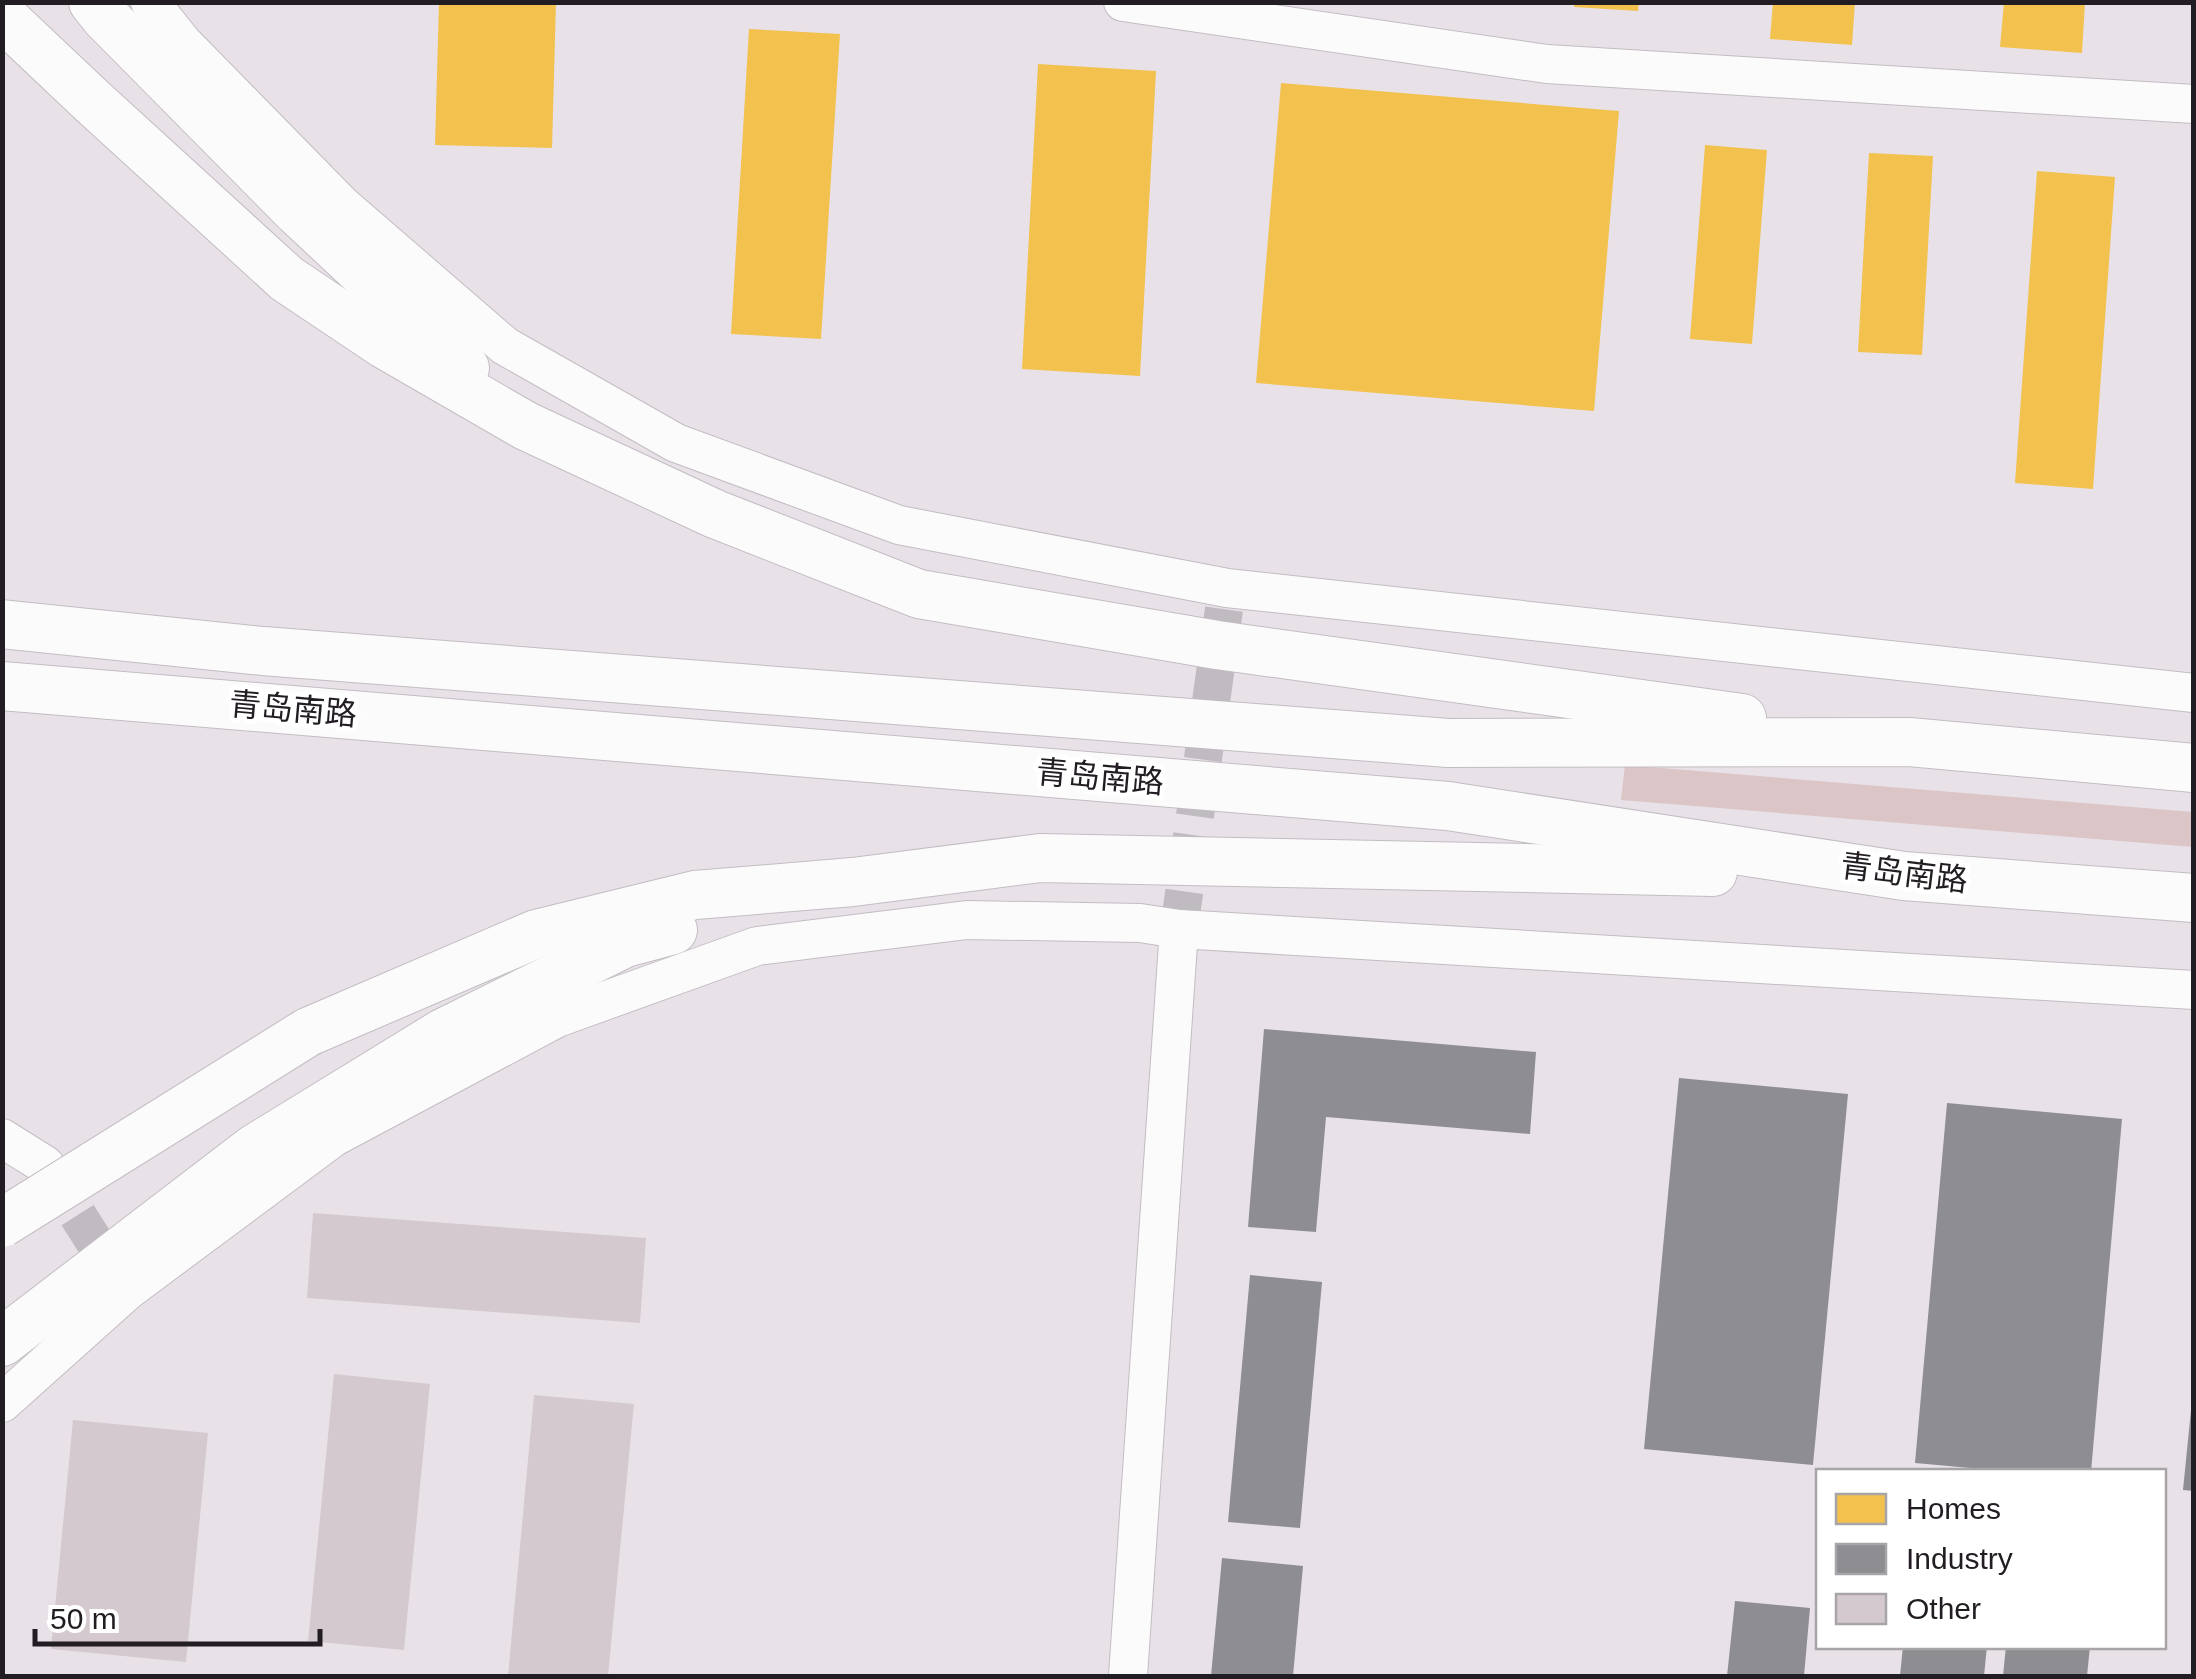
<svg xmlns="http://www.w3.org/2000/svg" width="2196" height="1679" font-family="Arial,'Noto Sans SC',sans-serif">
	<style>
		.green { fill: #dbc5c6 }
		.homes { fill: #f2c14e }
		.industry { fill: #8d8d92 }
		.building { fill: #d4c9ce }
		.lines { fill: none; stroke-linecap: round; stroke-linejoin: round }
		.minor-tunnel { stroke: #c0bbc0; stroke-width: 38; stroke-dasharray: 38 19; stroke-linecap: butt }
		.minor-casing { stroke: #c2bdc2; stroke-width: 40 }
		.major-casing { stroke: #c2bdc2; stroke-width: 50 }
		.minor { stroke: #fcfbfc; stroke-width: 38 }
		.major { stroke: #fcfbfc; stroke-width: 48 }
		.major-bridge-casing { stroke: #c2bdc2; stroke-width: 50; stroke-linecap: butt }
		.major-bridge { stroke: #fcfbfc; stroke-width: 48 }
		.labels { text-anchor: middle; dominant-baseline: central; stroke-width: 10; stroke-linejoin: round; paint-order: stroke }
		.street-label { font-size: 32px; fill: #221d22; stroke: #fff }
	</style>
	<rect width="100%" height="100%" fill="#e8e2e8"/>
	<path class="green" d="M 1625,765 L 2193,812 L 2193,847 L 1621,800 Z"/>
	<g class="homes">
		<path d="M 439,2 L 556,2 L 552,148 L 435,145 Z"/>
		<path d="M 1575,2 L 1639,2 L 1638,11 L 1574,7 Z"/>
		<path d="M 1773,2 L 1855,2 L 1852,45 L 1770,39 Z"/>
		<path d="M 2004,2 L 2085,2 L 2082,53 L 2000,47 Z"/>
		<path d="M 749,29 L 840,34 L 821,339 L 731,334 Z"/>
		<path d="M 1038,64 L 1156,71 L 1140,376 L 1022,369 Z"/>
		<path d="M 1281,83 L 1619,111 L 1594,411 L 1256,383 Z"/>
		<path d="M 1705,145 L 1767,150 L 1752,344 L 1690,339 Z"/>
		<path d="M 1869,153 L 1933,156 L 1922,355 L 1858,352 Z"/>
		<path d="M 2037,171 L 2115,177 L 2093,489 L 2015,483 Z"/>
	</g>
	<g class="industry">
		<path d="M 1264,1029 L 1536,1052 L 1530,1134 L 1326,1117 L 1316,1232 L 1248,1227 Z"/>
		<path d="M 1679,1078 L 1848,1094 L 1813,1465 L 1644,1449 Z"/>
		<path d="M 1947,1103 L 2122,1119 L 2091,1472 L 2015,1472 L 1915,1463 Z"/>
		<path d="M 1250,1275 L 1322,1282 L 1300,1528 L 1228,1522 Z"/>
		<path d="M 2191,1410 L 2194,1410 L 2194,1491 L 2183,1490 Z"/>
		<path d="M 1222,1558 L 1303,1566 L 1293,1676 L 1211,1676 Z"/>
		<path d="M 1735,1601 L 1810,1608 L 1804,1676 L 1727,1676 Z"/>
		<path d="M 1903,1646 L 1987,1646 L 1984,1676 L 1900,1676 Z"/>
		<path d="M 2006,1646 L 2090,1646 L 2087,1676 L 2003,1676 Z"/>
	</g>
	<g class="building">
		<path d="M 313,1213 L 646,1238 L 640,1323 L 307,1298 Z"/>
		<path d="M 334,1374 L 430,1384 L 404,1650 L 308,1641 Z"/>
		<path d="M 534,1395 L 634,1404 L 608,1676 L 508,1676 Z"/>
		<path d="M 73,1420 L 208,1433 L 186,1662 L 51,1649 Z"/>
	</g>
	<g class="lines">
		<g class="minor-tunnel">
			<path d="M 1179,929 L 1227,588"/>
			<path d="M 47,1167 L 122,1285"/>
		</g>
		<g class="minor-casing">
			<g id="minor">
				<path d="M 150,2 L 183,43 L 343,206 L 505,346 L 676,443 L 899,525 L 1227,588 L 2194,693"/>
				<path d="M 1123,2 L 1547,64 L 2194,104"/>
				<path d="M 2,1138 L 45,1165"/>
				<path d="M 2,1403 L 127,1291 L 334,1137 L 557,1018 L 757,946 L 967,920 L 1140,923 L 1179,929 L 2194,990"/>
				<path d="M 1128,1676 L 1179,929"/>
			</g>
		</g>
		<g class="major-casing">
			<g id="major">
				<path d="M 93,2 L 105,17 L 297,211 L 465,368"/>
				<path d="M 2,16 L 92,101 L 287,279 L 384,344 L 526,426 L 715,514 L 919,594 L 1217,645 L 1742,718"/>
				<path d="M 2,624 L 263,651 L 1448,743 L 1909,742 L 2194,768"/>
				<path d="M 2,686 L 1448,806 L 1904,876 L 2194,898"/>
				<path d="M 308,1032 L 536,934 L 695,895 L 853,882 L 1040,858 L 1713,872"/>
				<path d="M 2,1342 L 254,1149 L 443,1033 L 625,943 L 673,930"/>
			</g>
		</g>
		<use href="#minor" class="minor"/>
		<use href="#major" class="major"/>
		<g class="major-bridge-casing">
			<path id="major-bridge" d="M 2,1223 L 308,1032"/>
		</g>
		<use href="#major-bridge" class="major-bridge"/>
	</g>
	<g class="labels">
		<g class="street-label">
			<text transform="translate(293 709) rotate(5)">青岛南路</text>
			<text transform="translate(1100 777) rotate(5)">青岛南路</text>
			<text transform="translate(1904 873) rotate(7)">青岛南路</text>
		</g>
	</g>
	<rect width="2196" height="1679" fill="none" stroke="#221d22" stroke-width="10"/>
	<rect x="1816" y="1469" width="350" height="180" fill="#ffffff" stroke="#a7a5a7" stroke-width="2.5"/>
	<rect x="1836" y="1494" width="50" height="30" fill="#f2c14e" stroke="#a7a5a7" stroke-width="2.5"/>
	<text x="1906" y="1519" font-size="30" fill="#221d22">Homes</text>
	<rect x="1836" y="1544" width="50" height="30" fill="#8d8d92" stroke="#a7a5a7" stroke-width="2.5"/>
	<text x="1906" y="1569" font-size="30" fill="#221d22">Industry</text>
	<rect x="1836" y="1594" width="50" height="30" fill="#d4c9ce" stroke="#a7a5a7" stroke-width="2.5"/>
	<text x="1906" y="1619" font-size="30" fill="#221d22">Other</text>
	<path d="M35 1629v15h285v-15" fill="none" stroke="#221d22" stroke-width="5"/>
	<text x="50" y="1629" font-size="30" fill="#221d22" stroke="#ffffff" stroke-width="8" paint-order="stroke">50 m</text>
</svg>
